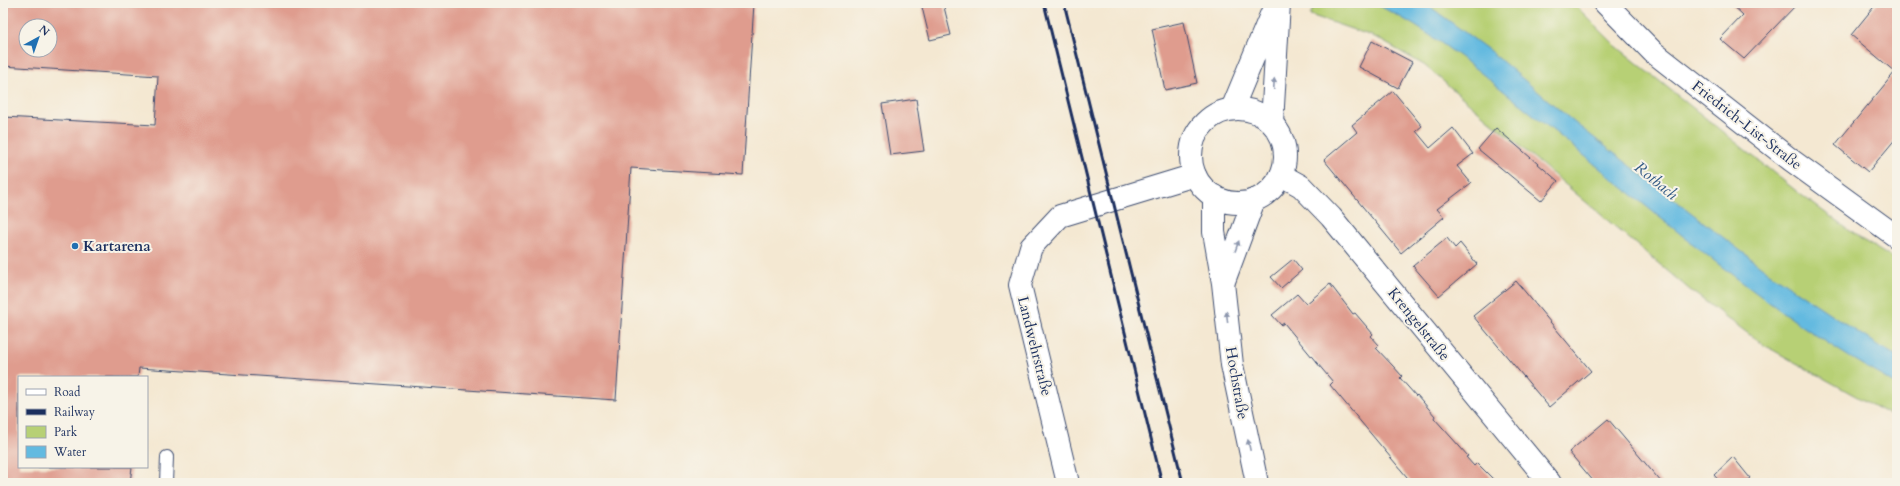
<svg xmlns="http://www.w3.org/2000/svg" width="1900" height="486" font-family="Cardo,serif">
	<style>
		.green { fill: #b7d075; stroke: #69806a }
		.water { fill: #63bae0; stroke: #3f749f }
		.building { fill: #df9c8e; fill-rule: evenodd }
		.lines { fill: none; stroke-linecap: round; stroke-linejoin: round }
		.service-casing { stroke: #3c4b6f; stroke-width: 14 }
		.minor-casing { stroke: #3c4b6f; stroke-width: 24 }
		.service { stroke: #fff; stroke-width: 12 }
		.minor { stroke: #fff; stroke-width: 22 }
		.rail { stroke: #1b2f5e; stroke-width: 3 }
		.oneway { fill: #8d97ae }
		.poi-dot { fill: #1f6fb2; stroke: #f7f3e8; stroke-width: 1.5 }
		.labels { text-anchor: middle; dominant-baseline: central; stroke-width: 4; stroke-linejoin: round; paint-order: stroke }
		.street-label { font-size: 15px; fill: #1b2f5e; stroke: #f7f3e8 }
		.poi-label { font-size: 15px; font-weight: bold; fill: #1b2f5e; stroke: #f7f3e8; text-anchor: start }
		.water-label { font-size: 16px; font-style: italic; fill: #315985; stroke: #f7f3e8 }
	</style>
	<rect width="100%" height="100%" fill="#f7f3e8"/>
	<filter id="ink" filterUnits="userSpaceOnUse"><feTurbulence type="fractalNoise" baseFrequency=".025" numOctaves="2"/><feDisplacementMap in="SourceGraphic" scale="8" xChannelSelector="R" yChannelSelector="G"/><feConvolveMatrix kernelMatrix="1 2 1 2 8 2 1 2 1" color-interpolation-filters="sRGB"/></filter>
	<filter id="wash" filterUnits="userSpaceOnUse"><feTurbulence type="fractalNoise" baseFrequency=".012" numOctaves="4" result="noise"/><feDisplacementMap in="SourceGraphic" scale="16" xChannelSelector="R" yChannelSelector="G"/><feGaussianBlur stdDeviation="0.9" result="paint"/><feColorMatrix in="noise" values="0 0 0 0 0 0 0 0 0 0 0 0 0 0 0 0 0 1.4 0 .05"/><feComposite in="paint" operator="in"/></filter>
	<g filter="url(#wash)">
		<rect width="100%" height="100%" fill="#f4e8d2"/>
		<path class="green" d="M 1316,3 L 1573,3 L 1616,46 L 1800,194 L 1861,239 L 1897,261 L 1897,419 L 1762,344 L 1690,290 L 1424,65 L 1375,37 L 1310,15 Z"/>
		<path class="water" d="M 1374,3 L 1425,3 L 1490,51 L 1575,123 L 1768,272 L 1877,345 L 1897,356 L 1897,385 C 1765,312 1654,210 1536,117 C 1497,86 1456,51 1414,25 C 1401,17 1387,10 1374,3 Z"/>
		<g id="blocks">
			<g class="building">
				<path d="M 3,3 L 754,3 L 743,175 L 631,168 L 616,400 L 139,368 L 138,377 L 19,377 L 19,467 L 132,467 L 130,483 L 3,483 L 3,117 L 155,125 L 158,76 L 3,66 ZM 26,26 L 50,26 L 50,50 L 26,50 Z"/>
				<path d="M 921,3 L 943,3 L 951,35 L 930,40 Z"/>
				<path d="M 1730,3 L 1798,3 L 1744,59 L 1720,39 L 1743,15 Z"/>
				<path d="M 1877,3 L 1897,3 L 1897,137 L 1868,172 L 1835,145 L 1895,72 L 1851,35 Z"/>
				<path d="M 1184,22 L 1197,83 L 1165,90 L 1152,29 Z"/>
				<path d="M 1372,41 L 1412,62 L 1398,88 L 1359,67 Z"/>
				<path d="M 1393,91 L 1422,126 L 1416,131 L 1430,148 L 1453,128 L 1473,154 L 1457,166 L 1471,183 L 1437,209 L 1444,217 L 1401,253 L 1324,160 L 1357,132 L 1352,125 Z"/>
				<path d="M 916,99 L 924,151 L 890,155 L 882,104 Z"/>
				<path d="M 1496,128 L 1558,181 L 1541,201 L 1478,149 Z"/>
				<path d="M 1447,238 L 1455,248 L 1460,243 L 1477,264 L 1439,296 L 1413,266 Z"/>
				<path d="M 1293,259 L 1302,270 L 1281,288 L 1271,277 Z"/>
				<path d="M 1516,281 L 1591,371 L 1549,407 L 1473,316 Z"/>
				<path d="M 1330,284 L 1353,314 L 1355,313 L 1373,334 L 1371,336 L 1379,345 L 1376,348 L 1393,366 L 1402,376 L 1400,378 L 1416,396 L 1417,395 L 1435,416 L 1434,418 L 1468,456 L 1466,457 L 1474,466 L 1477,463 L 1497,483 L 1412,483 L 1330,385 L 1333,382 L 1317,363 L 1284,323 L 1281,325 L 1272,315 L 1297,294 L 1306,304 Z"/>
				<path d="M 1608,419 L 1662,483 L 1595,483 L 1569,452 Z"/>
				<path d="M 1733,457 L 1750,478 L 1744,483 L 1721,483 L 1714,475 Z"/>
			</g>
		</g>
	</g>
	<g filter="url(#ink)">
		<use href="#blocks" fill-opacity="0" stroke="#3c4b6f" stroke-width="1"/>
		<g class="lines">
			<g class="service-casing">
				<path id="service" d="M 166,483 L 167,457"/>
			</g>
			<g class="minor-casing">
				<g id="minor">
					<path d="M 1605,3 L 1653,52 L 1791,160 L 1897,237"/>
					<path d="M 1232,109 L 1273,10"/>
					<circle cx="1238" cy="156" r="47"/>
					<path d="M 1272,123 L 1279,3"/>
					<path d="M 1281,175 L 1301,186 L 1331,217 L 1550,483"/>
					<path d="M 1214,196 L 1214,232 L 1223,283 L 1232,365 L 1257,483"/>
					<path d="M 1224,281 L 1254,200"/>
					<path d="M 1068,483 L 1020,285 L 1031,247 L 1060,216 L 1195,175"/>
				</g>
			</g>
			<use href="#service" class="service"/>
			<use href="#minor" class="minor"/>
			<g class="rail">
				<path d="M 1044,3 L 1162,483"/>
				<path d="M 1064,3 L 1183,483"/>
			</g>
		</g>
		<defs><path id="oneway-solid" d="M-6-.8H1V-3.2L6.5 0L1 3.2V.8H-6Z"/></defs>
		<g class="oneway">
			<use href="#oneway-solid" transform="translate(1274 84) rotate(-87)"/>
			<use href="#oneway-solid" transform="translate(1237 246) rotate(-70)"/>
			<use href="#oneway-solid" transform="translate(1227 317) rotate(-96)"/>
			<use href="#oneway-solid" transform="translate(1249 445) rotate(-102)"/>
		</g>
	</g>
	<circle class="poi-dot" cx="75" cy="246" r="4"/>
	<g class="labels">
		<g class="street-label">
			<text transform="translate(1747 125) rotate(38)">Friedrich-List-Straße</text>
			<text transform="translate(1419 324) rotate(51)">Krengelstraße</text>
			<text transform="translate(1035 346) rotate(76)">Landwehrstraße</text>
			<text transform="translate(1237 383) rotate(80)">Hochstraße</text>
		</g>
		<g class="poi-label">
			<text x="83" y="246">Kartarena</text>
		</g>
		<g class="water-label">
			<text transform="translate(1656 181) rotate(39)">Rotbach</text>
		</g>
	</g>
	<rect width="1900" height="486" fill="none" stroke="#f7f3e8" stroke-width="16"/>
	<rect x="18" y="376" width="130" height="92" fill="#f7f3e8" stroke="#9fa5b1"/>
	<rect x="26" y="389" width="20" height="6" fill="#ffffff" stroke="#9fa5b1"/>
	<text x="54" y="396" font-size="12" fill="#1b2f5e">Road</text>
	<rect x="26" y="409" width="20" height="6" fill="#1b2f5e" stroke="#9fa5b1"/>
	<text x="54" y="416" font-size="12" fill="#1b2f5e">Railway</text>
	<rect x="26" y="426" width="20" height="12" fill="#b7d075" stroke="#9fa5b1"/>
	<text x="54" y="436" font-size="12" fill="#1b2f5e">Park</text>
	<rect x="26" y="446" width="20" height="12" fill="#63bae0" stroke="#9fa5b1"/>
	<text x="54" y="456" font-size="12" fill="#1b2f5e">Water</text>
	<g transform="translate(38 38) rotate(40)"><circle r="19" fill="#f7f3e8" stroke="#9fa5b1"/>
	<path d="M0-3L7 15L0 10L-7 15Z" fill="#1f6fb2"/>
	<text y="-6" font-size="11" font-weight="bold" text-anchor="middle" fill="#1b2f5e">N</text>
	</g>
</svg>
